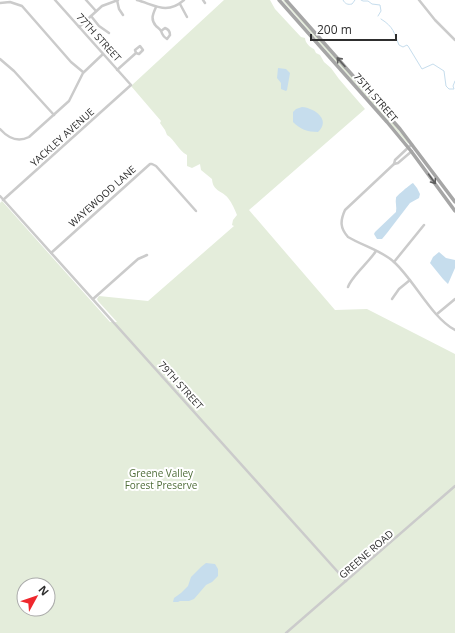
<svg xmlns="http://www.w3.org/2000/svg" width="455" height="633" font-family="'Open Sans',sans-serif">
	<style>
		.green { fill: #e4eddb; fill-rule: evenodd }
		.water { fill: #c6dded }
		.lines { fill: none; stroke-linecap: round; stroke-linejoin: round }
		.stream { stroke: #c6dded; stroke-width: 1 }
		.minor { stroke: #cbcbcb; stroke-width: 2.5 }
		.major { stroke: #a6a6a6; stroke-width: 3.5 }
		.oneway { stroke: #5e5e5e }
		.labels { text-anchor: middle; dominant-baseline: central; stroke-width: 4; stroke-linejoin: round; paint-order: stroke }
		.street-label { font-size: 10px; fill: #2e2e2e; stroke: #fff }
		.park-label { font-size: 10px; fill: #4f6d39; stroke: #fff }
	</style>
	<rect width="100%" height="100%" fill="#fff"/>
	<g class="green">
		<path d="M 224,0 L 270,0 L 275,9 L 301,37 L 305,38 C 305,43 311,48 314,49 L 316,53 L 320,55 L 324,62 L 331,68 L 339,79 L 365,109 L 249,210 L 335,310 L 367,309 L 455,354 L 455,633 L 0,633 L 0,203 L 2,201 L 110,322 L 117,322 L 98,301 L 97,299 L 99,296 L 148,301 L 234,226 L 232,225 L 233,220 L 237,215 C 235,210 232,203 228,198 C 222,190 213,192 212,179 L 201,170 L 200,164 L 192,168 L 187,166 L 187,155 C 178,150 175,140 167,135 L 165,130 L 160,123 L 161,121 L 131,86 ZM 24,585 L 48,585 L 48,609 L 24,609 Z"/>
		<path d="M 282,0 L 284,0 L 375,102 L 407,140 L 409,145 Z"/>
	</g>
	<g class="water">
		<path d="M 278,68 L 286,69 L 290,73 L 287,90 L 286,91 L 281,89 L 281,83 L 277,78 Z"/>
		<path d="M 302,107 C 315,108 331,120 318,132 C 307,132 300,129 293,122 L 293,112 L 296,109 Z"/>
		<path d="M 413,183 L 417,188 L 420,194 L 419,198 L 410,203 L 387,233 L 382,239 L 377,239 L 374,234 L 375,232 L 396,212 C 397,207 395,202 396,198 C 396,196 411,184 413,183 Z"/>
		<path d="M 439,252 L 446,258 L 455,260 L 455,268 L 448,284 L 443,279 L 430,263 L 433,257 Z"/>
		<path d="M 206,563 L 215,564 L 218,569 L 218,576 L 212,582 L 206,585 L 194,599 L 189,601 L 180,601 L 178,602 L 173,602 L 174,598 L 181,593 L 188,586 L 191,577 L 201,567 Z"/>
	</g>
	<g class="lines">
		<g class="stream">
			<path d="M 343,0 C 345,4 348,5 352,4 L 355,0"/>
			<path d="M 361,0 L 363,1 L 368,1 L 372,4 L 380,5 L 381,11 L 378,16"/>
			<path d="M 381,19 C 394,27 394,33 399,45 L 403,47 L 407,45 L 408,46 L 422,69 L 433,64 L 444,71 L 446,86 L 449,89 L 454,89 L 453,86 L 455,81"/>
		</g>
		<g class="minor">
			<path d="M 86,0 L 96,11"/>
			<path d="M 117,0 L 119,9 L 123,15"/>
			<path d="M 137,0 C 155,5 167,15 184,0"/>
			<path d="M 203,0 L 205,3"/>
			<path d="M 419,0 L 435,20 L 455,40"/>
			<path d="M 0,3 L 10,2 L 22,6 L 71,62 L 83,72"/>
			<path d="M 180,4 L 187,17"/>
			<path d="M 156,7 C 153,14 150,19 156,26 C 158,28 160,29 161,31 C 163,35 162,36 167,39 L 170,35 C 170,32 168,29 165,28 L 161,31"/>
			<path d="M 91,16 L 99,26 L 109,33"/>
			<path d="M 79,27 L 102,6 L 118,0"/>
			<path d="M 0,59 L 14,71 L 54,115"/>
			<path d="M 117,70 L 136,53 L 135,50 L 140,46 L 143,50 L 139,54 L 136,53"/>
			<path d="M 0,129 C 8,138 17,143 29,137 L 69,101 L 83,73 L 103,54"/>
			<path d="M 412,151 L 398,163 L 394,164 L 345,210 C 340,221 340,228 348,237 C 363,246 381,250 394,262 C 414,280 432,318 455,330"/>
			<path d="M 394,164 L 395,160 L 412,144"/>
			<path d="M 0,196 L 346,581"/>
			<path d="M 3,200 L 131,85 L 55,0"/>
			<path d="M 51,253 L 150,164 L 152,164 L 156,166 L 196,211"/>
			<path d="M 394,262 L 424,225"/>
			<path d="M 348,287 C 351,277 369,262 376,251"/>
			<path d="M 93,299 L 138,259 L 147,255"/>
			<path d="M 392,299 L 399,289 L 410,280"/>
			<path d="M 437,314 L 455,299"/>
			<path d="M 286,633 L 455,486"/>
		</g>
		<g class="major">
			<path d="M 279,0 L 387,122 L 411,151 L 455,211"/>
			<path d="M 286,0 L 400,129 L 455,202"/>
		</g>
	</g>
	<defs><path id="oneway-shaft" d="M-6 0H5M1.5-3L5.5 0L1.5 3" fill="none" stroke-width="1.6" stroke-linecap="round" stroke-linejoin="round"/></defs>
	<g class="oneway">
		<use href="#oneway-shaft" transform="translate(341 62) rotate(-132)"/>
		<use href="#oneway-shaft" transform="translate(432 179) rotate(54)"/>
	</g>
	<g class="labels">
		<g class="street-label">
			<text transform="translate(99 37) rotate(48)">77TH STREET</text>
			<text transform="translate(376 97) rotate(49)">75TH STREET</text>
			<text transform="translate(62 137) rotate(-42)">YACKLEY AVENUE</text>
			<text transform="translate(102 196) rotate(-42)">WAYEWOOD LANE</text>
			<text transform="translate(181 385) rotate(48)">79TH STREET</text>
			<text transform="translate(366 554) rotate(-41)">GREENE ROAD</text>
		</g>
		<g class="park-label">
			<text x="161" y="473">Greene Valley<tspan x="161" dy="12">Forest Preserve</tspan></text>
		</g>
	</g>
	<g transform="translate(36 597) rotate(50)"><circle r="19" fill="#ffffff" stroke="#ababab"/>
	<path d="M0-3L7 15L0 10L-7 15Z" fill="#ef272d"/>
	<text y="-6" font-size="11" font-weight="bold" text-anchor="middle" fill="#2e2e2e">N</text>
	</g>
	<path d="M311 34v6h85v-6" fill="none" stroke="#2e2e2e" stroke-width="2"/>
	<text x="317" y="34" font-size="12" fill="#2e2e2e" stroke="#ffffff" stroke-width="3" paint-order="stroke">200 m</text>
</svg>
